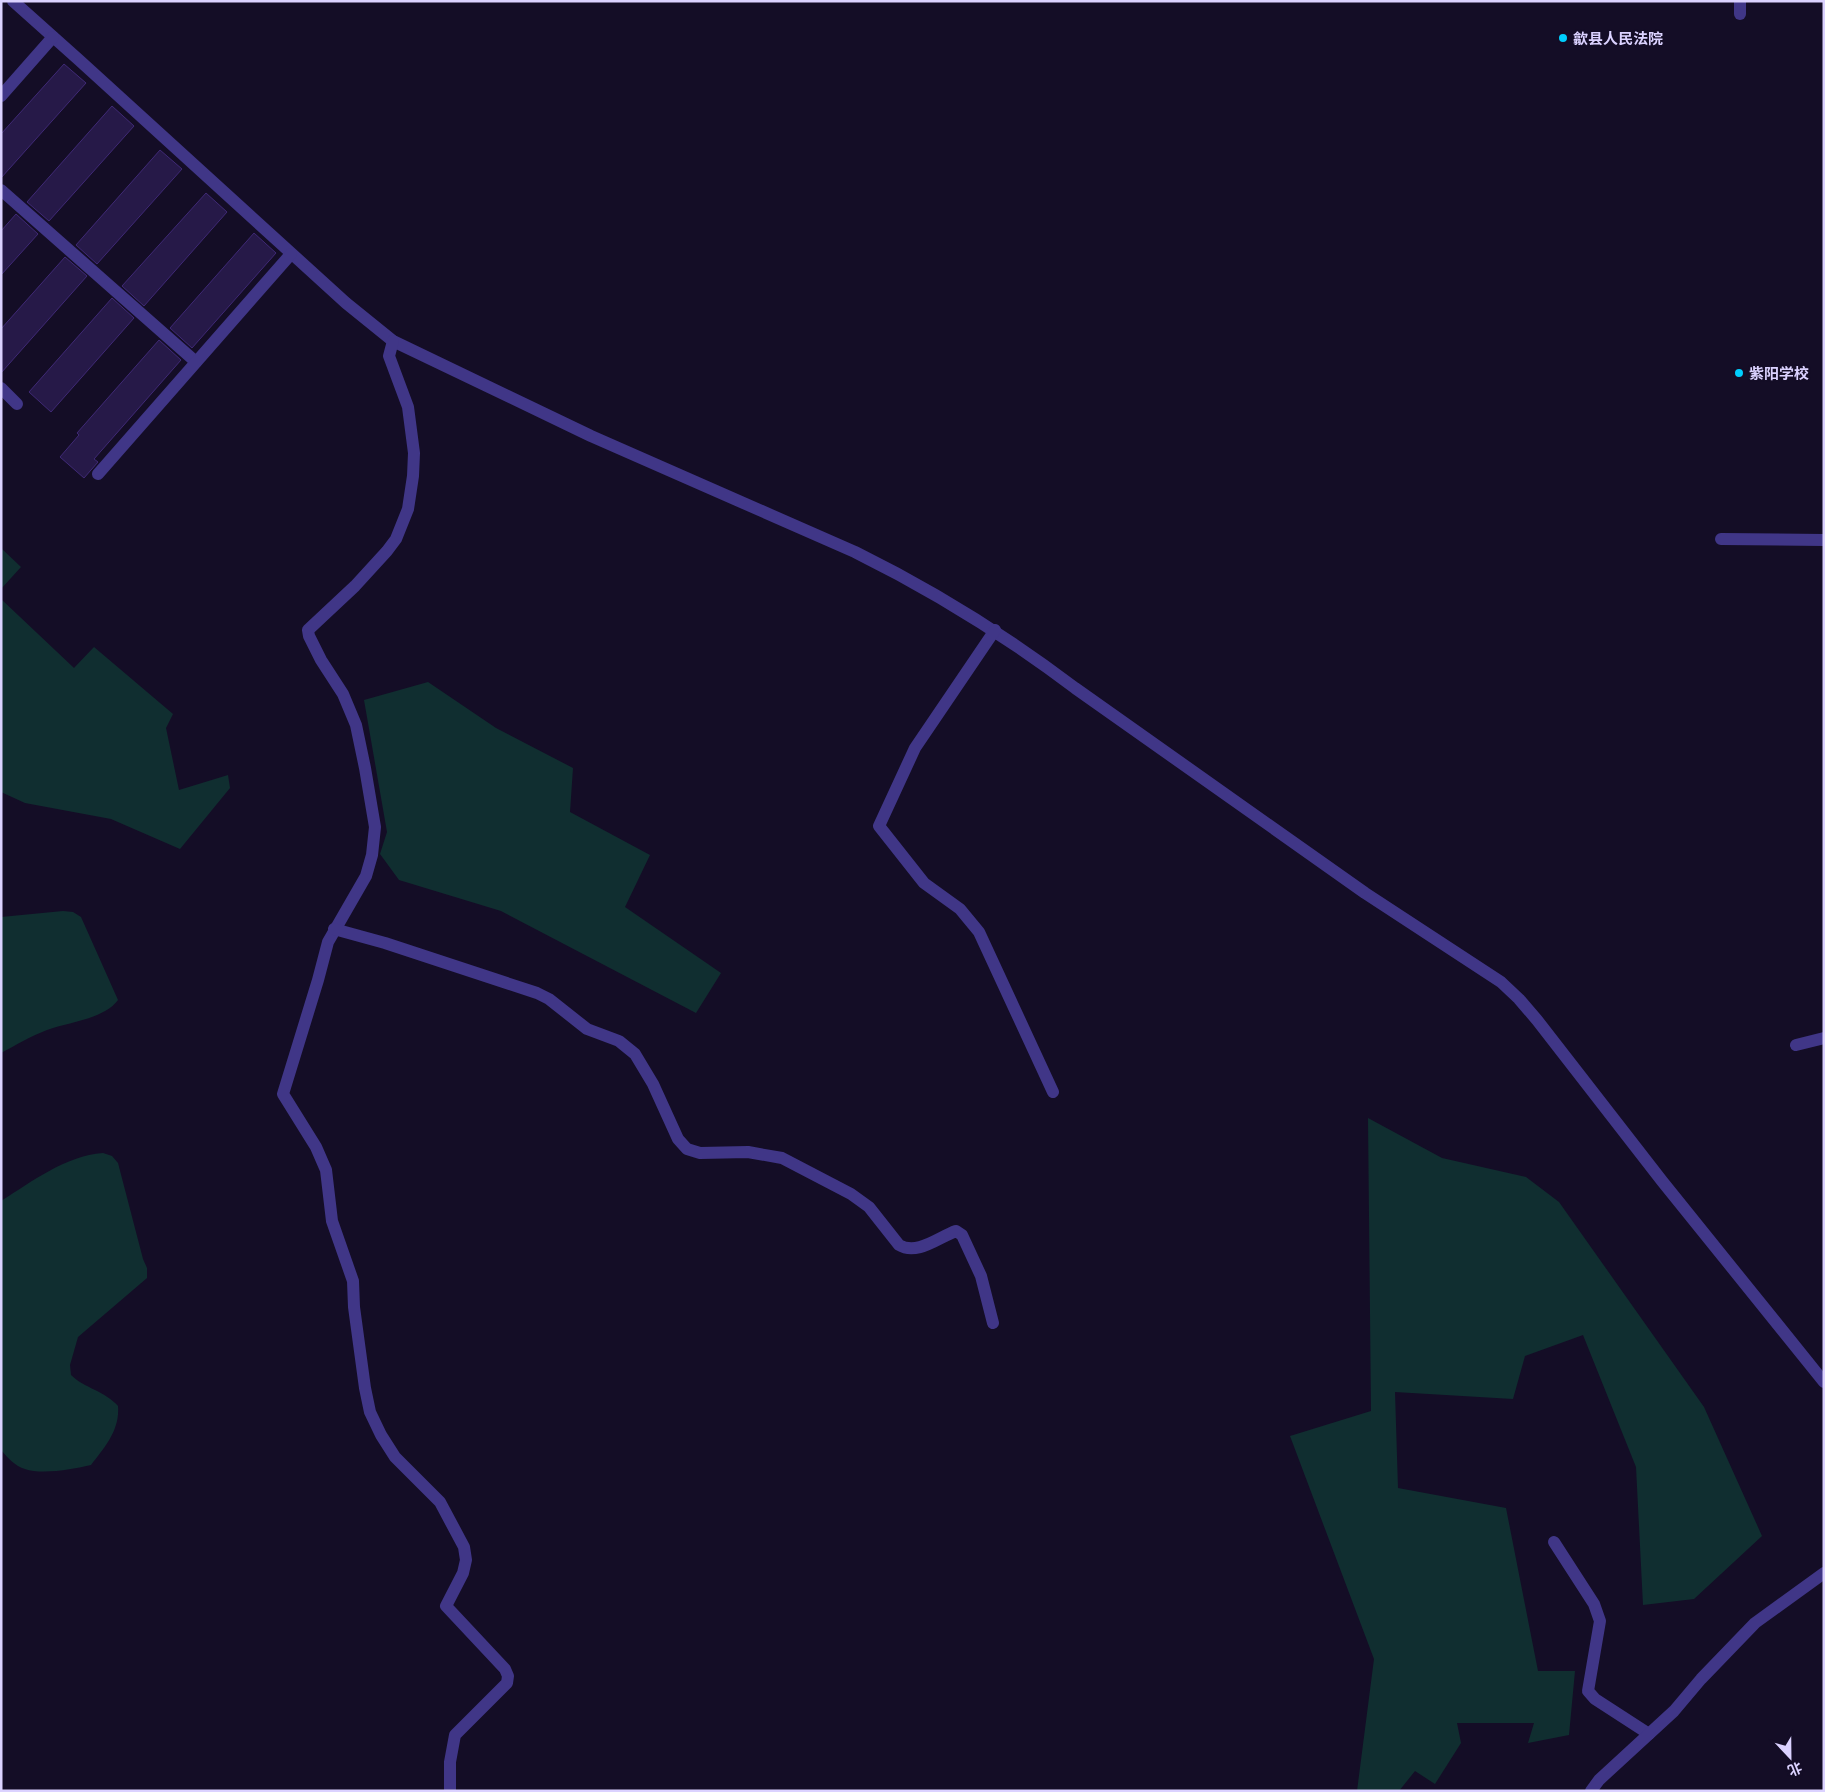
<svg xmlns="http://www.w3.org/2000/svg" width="1825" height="1792" font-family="'Titillium Web','Noto Sans SC',sans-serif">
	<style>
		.green { fill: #102e30 }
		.building { fill: #261948; stroke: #3f2975 }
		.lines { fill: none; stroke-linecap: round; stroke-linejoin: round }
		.minor { stroke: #403687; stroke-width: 12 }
		.poi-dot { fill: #00cefd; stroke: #140d26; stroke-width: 2 }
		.labels { text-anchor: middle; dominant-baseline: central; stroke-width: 4; stroke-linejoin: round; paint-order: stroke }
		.poi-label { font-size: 15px; font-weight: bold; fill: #dbd2ff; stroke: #140d26; text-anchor: start }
	</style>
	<rect width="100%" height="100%" fill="#140d26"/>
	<g class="green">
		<path d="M 1,548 L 21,567 L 1,589 Z"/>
		<path d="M 1,599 L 74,668 L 94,647 L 173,714 L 166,728 L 179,790 L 228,775 L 230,788 L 180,849 L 111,819 L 25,803 L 1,792 Z"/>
		<path d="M 428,682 L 496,728 L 573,768 L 570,812 L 650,855 L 625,907 L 721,973 L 696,1013 L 501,911 L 399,880 L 380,854 L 387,832 L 364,700 Z"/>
		<path d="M 63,911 L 73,912 L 81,917 L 118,1000 C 104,1019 69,1022 47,1030 C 31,1036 16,1045 1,1053 L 1,917 Z"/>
		<path d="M 1368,1118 L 1442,1158 L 1526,1177 L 1559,1202 L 1704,1407 L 1762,1536 L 1694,1599 L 1643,1605 L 1636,1467 L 1583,1335 L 1525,1356 L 1513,1399 L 1395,1392 L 1398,1488 L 1506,1508 L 1538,1671 L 1575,1671 L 1569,1735 L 1528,1743 L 1534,1723 L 1457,1723 L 1461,1743 L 1435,1784 L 1415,1771 L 1399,1791 L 1357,1791 L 1374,1659 L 1290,1436 L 1371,1411 Z"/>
		<path d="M 103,1153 L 112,1156 L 118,1163 L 143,1259 L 147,1268 L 147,1278 L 78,1337 L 70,1365 L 71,1375 C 84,1388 105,1391 118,1406 C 120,1430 105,1447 91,1465 C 74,1469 42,1475 25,1469 C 15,1466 8,1458 1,1450 L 1,1201 C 33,1181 65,1156 103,1153 Z"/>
	</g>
	<g class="building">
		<path d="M 64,64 L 86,83 L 1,178 L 1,134 Z"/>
		<path d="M 112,106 L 134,126 L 49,221 L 27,202 Z"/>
		<path d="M 160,150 L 182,169 L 97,264 L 76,245 Z"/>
		<path d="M 206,193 L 227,212 L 144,306 L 122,286 Z"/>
		<path d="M 16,214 L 38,234 L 1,275 L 1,231 Z"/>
		<path d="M 254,233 L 276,253 L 192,348 L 170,328 Z"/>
		<path d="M 65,257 L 87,276 L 1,373 L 1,329 Z"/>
		<path d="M 112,298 L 134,318 L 51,412 L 29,392 Z"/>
		<path d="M 159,340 L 181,360 L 94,459 L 98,462 L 84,478 L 60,457 L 79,435 L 77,433 Z"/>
	</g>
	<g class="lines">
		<g class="minor">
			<path d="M 13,1 L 79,60 L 346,303 L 393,341 L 591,436 L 855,552 C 934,591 1005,635 1075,688 L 1365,893 L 1501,982 L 1519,999 L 1537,1020 L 1662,1181 L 1824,1382"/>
			<path d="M 1740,14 L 1740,1"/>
			<path d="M 1,96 L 53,37"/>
			<path d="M 1,190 L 196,362"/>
			<path d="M 393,341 L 389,356 L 408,407 L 414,453 L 413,476 L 408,509 L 396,539 L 387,551 L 355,586 L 308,630 L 309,636 L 321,660 L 343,694 L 356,725 L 365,768 L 375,827 L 372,855 L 366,876 L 328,942 L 318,980 L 283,1094 L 316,1147 L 326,1170 L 332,1221 L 353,1281 L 354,1307 L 365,1388 L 370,1412 L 381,1435 L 395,1457 L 440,1502 L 464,1547 L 466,1560 L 463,1573 L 446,1606 L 505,1669 L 508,1676 L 507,1683 L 455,1735 L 450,1762 L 450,1791"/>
			<path d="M 1,388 L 17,404"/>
			<path d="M 98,474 L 291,254"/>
			<path d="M 1721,539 L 1824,540"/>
			<path d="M 995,630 L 915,748 L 879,826 L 924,883 L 960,909 L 979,932 L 1053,1092"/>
			<path d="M 334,929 L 385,943 L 537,993 L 549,999 L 587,1029 L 619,1041 L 635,1054 L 653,1084 L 678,1139 L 687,1149 L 700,1153 L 748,1152 L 782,1158 L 851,1194 L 869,1207 L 899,1245 C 917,1256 939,1237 956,1231 L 962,1235 L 981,1276 L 993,1323"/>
			<path d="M 1796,1045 L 1824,1038"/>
			<path d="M 1554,1542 L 1594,1604 L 1600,1621 L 1588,1691 L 1595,1699 L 1649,1734"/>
			<path d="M 1591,1791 L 1599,1780 L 1674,1711 L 1701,1679 L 1755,1623 L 1824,1573"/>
		</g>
	</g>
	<g class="poi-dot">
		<circle cx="1563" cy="38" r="5"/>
		<circle cx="1739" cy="373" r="5"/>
	</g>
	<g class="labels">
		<g class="poi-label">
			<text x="1573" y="38">歙县人民法院</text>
			<text x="1749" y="373">紫阳学校</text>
		</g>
	</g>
	<rect width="1825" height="1792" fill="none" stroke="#dbd2ff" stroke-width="5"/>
	<g transform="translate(1790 1757) rotate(158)" stroke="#140d26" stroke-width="4" paint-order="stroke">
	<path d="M0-4L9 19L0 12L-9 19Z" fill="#dbd2ff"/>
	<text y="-8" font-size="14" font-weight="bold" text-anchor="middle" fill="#dbd2ff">北</text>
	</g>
</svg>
